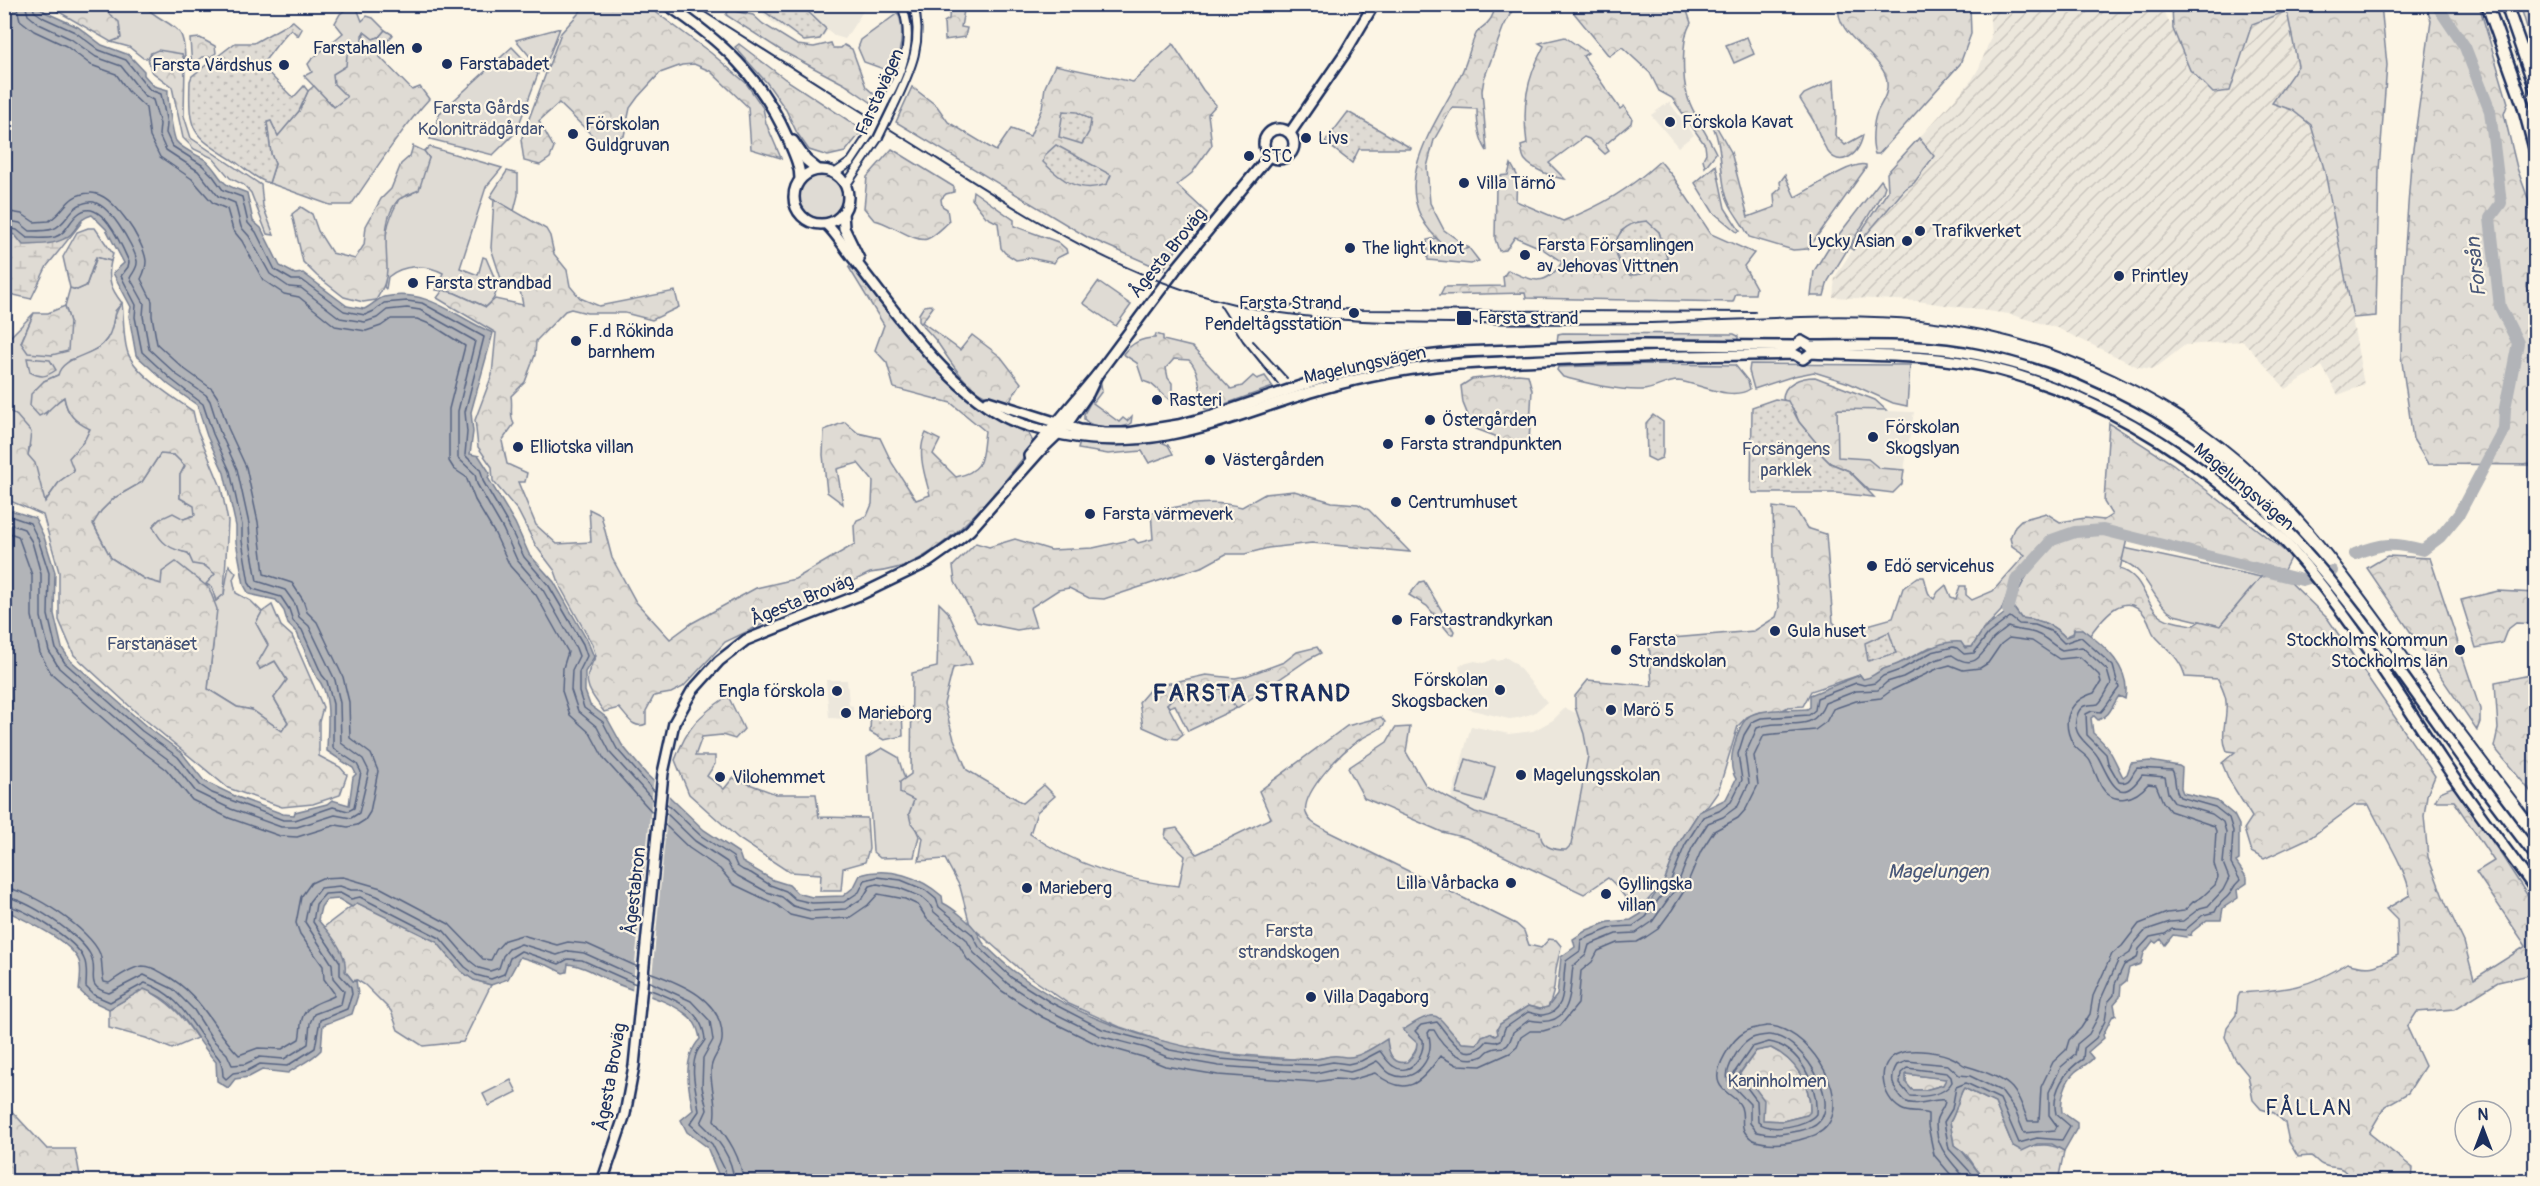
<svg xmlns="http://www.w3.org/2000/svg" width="2540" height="1186" font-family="Pangolin,sans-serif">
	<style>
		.built { fill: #ece7dc }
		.industrial { fill: url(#industrial-furrows) }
		.green { fill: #dfdbd4; stroke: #7d8599; stroke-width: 1.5 }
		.forest { fill: url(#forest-crowns); stroke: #7d8599; stroke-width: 1.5; fill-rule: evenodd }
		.wetland { fill: url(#wetland-marsh); stroke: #7d8599; stroke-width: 1.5 }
		.park { fill: url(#park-dots); stroke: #7d8599; stroke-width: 1.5 }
		.water { fill: #b2b4b8; stroke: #767f94; stroke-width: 1.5; fill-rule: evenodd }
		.pier { fill: #fcf5e5 }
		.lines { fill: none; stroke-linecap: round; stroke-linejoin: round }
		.shore { stroke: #576482; stroke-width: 1.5 }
		.river { stroke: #b2b4b8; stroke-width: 12 }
		.minor-casing { stroke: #1b2f5e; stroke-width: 11 }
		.major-casing { stroke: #1b2f5e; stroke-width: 14 }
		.highway-casing { stroke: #1b2f5e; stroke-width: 15 }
		.minor { stroke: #fcf5e5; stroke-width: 7 }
		.major { stroke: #fcf5e5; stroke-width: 9 }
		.highway { stroke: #fcf5e5; stroke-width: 10 }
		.rail { stroke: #1b2f5e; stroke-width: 2 }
		.minor-bridge-casing { stroke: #1b2f5e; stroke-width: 11; stroke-linecap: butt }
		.minor-bridge { stroke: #fcf5e5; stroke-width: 7 }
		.poi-dot { fill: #1b2f5e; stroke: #fcf5e5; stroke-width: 2 }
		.labels { text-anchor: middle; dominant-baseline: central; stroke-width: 4.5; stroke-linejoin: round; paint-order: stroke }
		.poi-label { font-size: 18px; fill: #1b2f5e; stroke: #fcf5e5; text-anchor: start }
		.street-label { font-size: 18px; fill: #1b2f5e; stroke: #fcf5e5 }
		.park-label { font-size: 18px; fill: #425176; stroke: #fcf5e5 }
		.water-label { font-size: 20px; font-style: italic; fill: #485779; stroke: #fcf5e5 }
		.quarter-label { font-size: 21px; letter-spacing: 1.5px; fill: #1b2f5e; stroke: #fcf5e5 }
		.district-label { font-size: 24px; font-weight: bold; letter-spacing: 1.5px; fill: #1b2f5e; stroke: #fcf5e5 }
	</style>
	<defs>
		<pattern id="industrial-furrows" width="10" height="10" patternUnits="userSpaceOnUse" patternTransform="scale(1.5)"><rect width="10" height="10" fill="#ece7dc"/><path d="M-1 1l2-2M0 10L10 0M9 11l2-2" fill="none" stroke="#cac6bf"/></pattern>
		<pattern id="forest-crowns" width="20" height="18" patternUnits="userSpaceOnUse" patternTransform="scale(1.5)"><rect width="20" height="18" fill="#dfdbd4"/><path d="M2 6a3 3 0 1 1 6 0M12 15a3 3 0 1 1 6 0" fill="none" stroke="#bfbcb8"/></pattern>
		<pattern id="wetland-marsh" width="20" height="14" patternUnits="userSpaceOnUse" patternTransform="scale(1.5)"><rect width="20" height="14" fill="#dfdbd4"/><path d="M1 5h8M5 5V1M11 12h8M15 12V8" fill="none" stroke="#bfbcb8"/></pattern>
		<pattern id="park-dots" width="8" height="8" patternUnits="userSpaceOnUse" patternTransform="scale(1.5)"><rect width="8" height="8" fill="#dfdbd4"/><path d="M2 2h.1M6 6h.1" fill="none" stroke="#bfbcb8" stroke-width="1.8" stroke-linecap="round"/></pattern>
	</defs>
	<rect width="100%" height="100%" fill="#fcf5e5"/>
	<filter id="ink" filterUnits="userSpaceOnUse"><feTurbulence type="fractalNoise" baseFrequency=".0167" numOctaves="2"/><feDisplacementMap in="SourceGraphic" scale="12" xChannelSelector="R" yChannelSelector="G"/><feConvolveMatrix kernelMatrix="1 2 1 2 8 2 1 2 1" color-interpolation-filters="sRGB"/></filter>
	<g filter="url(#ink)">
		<g class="built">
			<path d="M 738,5 L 867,5 L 845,39 L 835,36 L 828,30 L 819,40 L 805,42 L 771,21 L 757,8 Z"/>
			<path d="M 1669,102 L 1694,135 L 1678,147 L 1651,115 Z"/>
			<path d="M 1837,409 L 1914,412 L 1904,470 L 1879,468 L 1868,459 L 1838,457 Z"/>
			<path d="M 1505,657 L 1515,663 L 1547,702 L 1534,713 L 1518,718 L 1509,719 L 1468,709 L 1465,705 L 1459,665 L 1475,661 L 1484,663 L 1494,659 L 1498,661 Z"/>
			<path d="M 826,680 L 847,680 L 849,705 L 853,706 L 853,716 L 849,716 L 848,719 L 829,718 Z"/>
			<path d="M 1565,708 L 1576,713 L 1584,734 L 1588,756 L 1571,845 L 1566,850 L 1555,850 L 1543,844 L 1539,831 L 1475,812 L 1451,799 L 1471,726 L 1509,734 L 1533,731 L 1553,720 Z"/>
		</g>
		<path class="industrial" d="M 1989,5 L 2160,5 L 2199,77 L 2251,23 L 2288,10 L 2311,122 L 2325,166 L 2364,385 L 2338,395 L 2322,366 L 2286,389 L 2243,341 L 2185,345 L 2154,369 L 2138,367 L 2057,328 L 2009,314 L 1917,301 L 1833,297 L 1835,277 L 1851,252 L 1905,189 L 1914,183 L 1934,156 L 1919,138 L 1972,80 L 1979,68 L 1991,37 Z"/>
		<g class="green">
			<path d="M 108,5 L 145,5 C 153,18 171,21 180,33 C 185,41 185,54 185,63 L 182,54 L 151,53 L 148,58 L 143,58 L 129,47 L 111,42 L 120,38 L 108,13 Z"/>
			<path d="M 351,5 L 359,5 L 357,8 L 362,21 L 367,16 L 373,18 L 385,30 L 379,37 L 373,39 L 364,32 L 362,35 L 362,47 L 334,84 L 348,97 L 334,107 L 304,76 L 312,72 L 308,64 L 311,60 L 343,33 L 335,23 L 340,14 Z"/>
			<path d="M 898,13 C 906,32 900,53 892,72 L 864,62 L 858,48 L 861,40 Z"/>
			<path d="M 560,28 L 543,72 L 516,40 Z"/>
			<path d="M 512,47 L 538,74 L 516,132 L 493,155 L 430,139 L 440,113 Z"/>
			<path d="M 430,147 L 502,168 L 486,187 L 460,268 L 478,275 L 483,257 L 486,258 C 494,278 505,291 486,307 L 455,293 L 436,290 L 443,273 C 426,264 403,264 388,277 L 386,289 L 384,287 C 387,273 385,263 385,249 C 385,231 390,215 399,199 L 412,194 L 429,158 L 424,151 Z"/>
			<path d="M 507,171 L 518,174 L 518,195 L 514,211 L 490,197 Z"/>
			<circle cx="821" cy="197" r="24"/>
			<path d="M 1436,238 C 1447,249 1455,252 1469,248 L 1479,261 L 1471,264 L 1428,260 L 1427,240 Z"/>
			<path d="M 97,257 L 111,261 C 107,279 111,289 122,303 L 115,311 L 111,334 L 101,346 L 84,356 L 70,360 L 58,375 L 44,381 L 46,414 L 53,404 L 64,397 C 67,414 75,422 90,428 L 74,471 L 60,481 L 44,503 L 28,455 L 30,446 L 17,416 L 5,408 L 5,342 L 34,313 L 21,342 L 52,355 L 70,322 L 65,306 L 70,288 L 77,290 L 86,286 Z"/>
			<path d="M 1098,282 L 1131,305 L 1116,326 L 1083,303 Z"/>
			<path d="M 1563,333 L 1734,334 L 1738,336 L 1738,340 L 1557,343 L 1558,334 Z"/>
			<path d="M 1651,364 L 1735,365 L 1748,381 L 1750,389 C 1731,402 1699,383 1678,381 C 1665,381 1654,390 1642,390 C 1616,391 1588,383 1563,377 L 1557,370 L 1558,367 Z"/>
			<path d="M 1750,364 L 1910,365 L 1907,406 L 1893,403 L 1849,383 L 1814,372 L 1794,376 L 1754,389 L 1749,371 Z"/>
			<path d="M 1101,384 L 1102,391 L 1093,403 L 1119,422 L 1123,418 L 1127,421 L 1132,416 L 1131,423 L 1129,425 C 1117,429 1092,429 1084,419 L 1084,414 Z"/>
			<path d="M 1159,441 L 1168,445 L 1173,454 L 1149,463 L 1142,451 L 1108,454 L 1078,449 L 1080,442 L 1134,445 Z"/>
			<path d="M 160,454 L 174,455 L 185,465 L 180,475 L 180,498 L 195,506 L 195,515 L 184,519 L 160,519 L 153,526 C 160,542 171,550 188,553 L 193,563 L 205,566 L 216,574 L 212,587 L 216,601 L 224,594 L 229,565 L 236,573 L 233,579 L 236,593 L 251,601 L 262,612 L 256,623 L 268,645 L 260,669 L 275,661 L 287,680 L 274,698 L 288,722 L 282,731 L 252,710 L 237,707 L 208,689 L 214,636 L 161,584 L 144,579 L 111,558 L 93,523 L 101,511 L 114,498 L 142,482 Z"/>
			<path d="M 2124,548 L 2261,577 L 2220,626 L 2174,615 L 2168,611 C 2150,595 2146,569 2122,561 Z"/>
			<path d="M 882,748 L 898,757 L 905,779 L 900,783 L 915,800 L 909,814 L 919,836 L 914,857 L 880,858 L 873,852 L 867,757 Z"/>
			<path d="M 1466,759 L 1495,767 L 1485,802 L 1456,794 Z"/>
			<path d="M 511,1080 L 517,1092 L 489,1106 L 483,1094 Z"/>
		</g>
		<g class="forest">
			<path d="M 587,4 L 646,5 L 711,53 L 746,83 L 763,108 L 766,123 L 781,158 L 751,149 L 748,107 L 710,71 L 694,64 L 682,65 L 660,73 L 638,97 L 630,108 L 624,136 L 598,141 L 559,103 L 539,121 L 554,148 L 550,158 L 540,165 L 524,161 L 521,140 L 561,33 Z"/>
			<path d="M 1497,4 L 1515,5 L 1503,28 L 1484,79 L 1482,91 L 1487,151 C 1479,139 1477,123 1477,109 L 1452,108 L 1434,140 L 1427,167 L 1430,203 L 1444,230 L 1469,248 C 1450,253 1444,247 1431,232 C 1387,180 1440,120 1462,72 C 1468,60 1470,46 1476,34 C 1479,28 1486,26 1489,21 C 1493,17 1494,10 1497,4 Z"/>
			<path d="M 1839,4 L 1970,5 L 1971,34 L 1960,64 L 1879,154 L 1875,154 C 1871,144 1873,122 1877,112 C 1883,100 1890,92 1886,77 C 1879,53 1833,35 1839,4 Z"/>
			<path d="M 47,5 L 108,5 L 108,13 L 119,22 L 121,38 L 111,42 Z"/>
			<path d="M 950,5 L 965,5 L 961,27 L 967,28 L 965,37 L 945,40 L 944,22 L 949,19 Z"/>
			<path d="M 1573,5 L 1692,5 L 1686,8 L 1691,23 C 1681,38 1682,79 1688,98 C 1692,112 1709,138 1716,153 L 1705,167 L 1703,159 L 1706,153 L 1705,145 L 1672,98 L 1659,91 L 1650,73 L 1622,47 L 1609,56 L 1574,13 Z"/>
			<path d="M 2172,5 L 2381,5 L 2387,65 L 2379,170 L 2376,316 L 2353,318 L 2325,172 L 2311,125 L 2292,110 L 2272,103 L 2298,66 L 2287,11 L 2252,24 L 2230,91 L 2213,93 L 2190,70 L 2173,29 Z"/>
			<path d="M 2426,5 L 2479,5 L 2508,103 L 2504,114 L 2517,168 L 2529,201 L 2532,235 L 2527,286 L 2535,303 L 2535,465 L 2428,464 L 2413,439 L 2401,355 L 2403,275 L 2411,163 L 2431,21 Z"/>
			<path d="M 2520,5 L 2535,5 L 2535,54 L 2522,11 Z"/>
			<path d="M 729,10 L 753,15 L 763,24 L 797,45 L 814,47 L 831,43 L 833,48 L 841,48 L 844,45 L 852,49 L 866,87 L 876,96 L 872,103 L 844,84 L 782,51 L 726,15 Z"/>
			<path d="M 385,30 L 393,35 L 376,53 L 412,90 L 420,87 L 429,99 C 399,132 376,169 351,205 L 330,205 L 269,183 L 275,164 L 271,154 L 267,122 L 271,121 L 278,135 L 299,111 L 308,91 L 314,86 L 334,107 L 347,97 L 334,84 L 333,74 L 346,66 L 347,55 L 355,48 L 362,47 L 364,32 L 373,39 L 379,37 Z"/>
			<path d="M 1565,37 L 1588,53 L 1583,56 L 1620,109 L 1624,106 L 1632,118 L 1631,123 L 1605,145 L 1609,151 L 1605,154 L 1589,139 L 1584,137 L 1549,163 L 1565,179 C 1554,178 1532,169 1525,160 C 1522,156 1522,150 1521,146 L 1527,144 C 1522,106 1526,80 1544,46 L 1539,43 Z"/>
			<path d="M 200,38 L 215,46 L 216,53 L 210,57 L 202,57 L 198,60 L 198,66 L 192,68 L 190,39 Z"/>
			<path d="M 739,44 L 785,79 L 863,130 L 845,152 L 828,156 L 809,150 L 797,133 L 786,110 L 767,83 L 735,47 Z"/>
			<path d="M 1173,44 L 1203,90 L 1216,105 L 1208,114 L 1212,145 L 1192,173 L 1177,185 L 1207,213 L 1185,237 L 1163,270 L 1087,237 L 896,122 L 912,87 L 937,106 L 948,122 L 996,151 L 1011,129 L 1030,136 L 1042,108 L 1045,87 L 1055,65 L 1133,82 Z"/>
			<path d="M 158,50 L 182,54 L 185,63 L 184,116 L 191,138 L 261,185 L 263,206 L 274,235 L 267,234 L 251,193 L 244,185 L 230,178 L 213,158 L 194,149 L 183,138 L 172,87 L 151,71 L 148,58 L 151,53 Z"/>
			<path d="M 1834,80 L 1836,115 L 1835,135 L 1845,145 L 1863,135 C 1861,144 1857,154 1847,158 C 1826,167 1820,132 1813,120 C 1809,113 1804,106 1800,99 L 1804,94 Z"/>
			<path d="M 1715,124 L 1731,152 L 1748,217 L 1775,207 L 1774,194 L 1781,188 L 1780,182 L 1785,175 L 1795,197 C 1811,189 1852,161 1866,165 L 1866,168 L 1808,249 L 1793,250 L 1749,237 C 1742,221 1728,208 1725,191 C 1720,169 1722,146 1713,126 Z"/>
			<path d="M 1919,138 L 1934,156 L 1914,183 L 1905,189 L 1853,250 L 1850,248 L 1888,191 L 1887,173 Z"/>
			<path d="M 413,146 L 424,151 L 429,158 L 419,190 C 413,193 402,196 398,200 C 381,219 387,248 387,269 C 387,281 382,291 376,300 L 363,302 L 344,297 L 317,276 L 303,262 L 292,214 L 301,207 L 312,214 L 318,231 L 332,253 L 355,259 L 364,245 L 366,226 L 381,199 L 391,189 L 401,164 L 410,156 Z"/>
			<path d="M 892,149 L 954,187 L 954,192 L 946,194 L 941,199 L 942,206 L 947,209 L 949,222 C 943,227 935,236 927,239 C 914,243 889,222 874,220 L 864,208 L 867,177 Z"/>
			<path d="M 1660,161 L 1674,178 L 1711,234 L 1754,253 L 1744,266 L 1756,288 L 1755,294 L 1736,294 L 1733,302 L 1526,298 L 1525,293 L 1440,295 L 1444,287 L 1504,286 L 1503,277 L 1508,270 C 1532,281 1546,288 1562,262 L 1541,248 L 1515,237 L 1506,250 L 1499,251 L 1495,239 L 1496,185 L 1498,176 L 1508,175 L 1511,164 L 1517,175 L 1516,201 L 1563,221 C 1603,205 1628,190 1660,161 ZM 1638,222 L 1659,232 L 1667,258 L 1615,250 L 1621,231 Z"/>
			<path d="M 1716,165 L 1725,208 L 1740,231 L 1737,232 L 1713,212 L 1695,183 Z"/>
			<path d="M 1881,180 L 1885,186 L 1883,192 L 1828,281 L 1824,296 L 1811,296 L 1814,271 L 1827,250 Z"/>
			<path d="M 973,191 L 1014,220 L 1014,226 L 1058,242 L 1066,249 L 1067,253 L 1057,258 L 1054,263 L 1030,258 L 1016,260 L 1005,253 L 1001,248 L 998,223 L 986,217 L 972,199 Z"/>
			<path d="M 494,199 L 546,229 L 550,236 L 554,254 L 567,270 L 570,286 L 580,298 L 599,306 L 675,291 L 679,307 L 652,320 L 625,313 L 587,313 L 571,309 L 565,311 L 536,341 L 535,355 L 525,382 L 511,396 C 513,407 509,415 514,424 L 502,441 L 507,464 L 527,473 L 525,482 L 518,482 L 536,525 L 557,544 L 591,542 L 589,509 L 601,515 L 612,558 L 636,602 L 670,639 L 692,623 L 756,588 L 795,579 L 855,544 L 854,526 L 857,520 L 867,516 L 872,504 L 873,481 L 858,463 L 837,469 L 843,504 L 827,492 L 823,455 L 824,430 L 845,422 L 858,433 L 880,438 L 892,463 L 916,500 L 930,495 C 925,476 916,451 926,433 L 940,440 L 933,454 L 956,477 C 986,470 981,458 985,431 L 951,403 L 894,388 L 887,363 L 875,350 L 884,325 L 848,266 L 853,269 C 904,332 951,404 1029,434 L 1034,444 C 1004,483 963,535 919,559 C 903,568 887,571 870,573 L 725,642 L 683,687 L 671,693 L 654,696 L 646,711 L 646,724 C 633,730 627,716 619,708 L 604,712 C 588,689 580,682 596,656 L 592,644 L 561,588 L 555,571 L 536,546 L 518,511 L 493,481 L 492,467 L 478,447 L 475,420 L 492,375 L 496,333 L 437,298 L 443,290 L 455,293 L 486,307 L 495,299 L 523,305 L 520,290 L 502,282 L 491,248 Z"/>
			<path d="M 88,228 L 95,228 L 113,254 L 111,261 L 96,257 L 86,286 L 77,290 L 70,288 L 63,257 L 77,232 Z"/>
			<path d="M 122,303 C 124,318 123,336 127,350 C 132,372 175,399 193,411 L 197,429 L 221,487 L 228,521 L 224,594 L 216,601 L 212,587 L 206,584 L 215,574 L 205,566 L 193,564 L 188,553 C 170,549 161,544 153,526 L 160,519 L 173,513 L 184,519 L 195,515 L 194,506 L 180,498 L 180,475 L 185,466 L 174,455 L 160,454 L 142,482 L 114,498 L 101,511 L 93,524 L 111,558 L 144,579 L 161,584 L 162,572 L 176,562 L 209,588 L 217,609 L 208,689 L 237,707 L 252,710 L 282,731 L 288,722 L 274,698 L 287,680 L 275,661 L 260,669 L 257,664 L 268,645 L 256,623 L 262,612 L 272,605 L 281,626 L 292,636 L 323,707 L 319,722 L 319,756 L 340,767 L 347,775 L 340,795 L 313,804 L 282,807 L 228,788 L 137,713 L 74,655 L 59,620 L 59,572 L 43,515 L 8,500 L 5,492 L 5,408 L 17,416 L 31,432 L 28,455 L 35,463 L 45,502 L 60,481 L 74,471 L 69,458 L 84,441 L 90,429 C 75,422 67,414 64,397 C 54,403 49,413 39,416 L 30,406 L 31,394 L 44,381 L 58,375 C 62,357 91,356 103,344 C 115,332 111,315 122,303 Z"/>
			<path d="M 931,305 L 933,307 L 922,322 L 960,350 L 972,335 L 1001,357 L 1021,383 L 1011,399 L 1011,404 C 969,396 959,374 937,342 C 932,335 924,328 919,321 L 919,314 L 924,306 Z"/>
			<path d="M 65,306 L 70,322 L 68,351 L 52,355 L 28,353 L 21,343 L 34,313 L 48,313 Z"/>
			<path d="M 1156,334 L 1163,336 L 1163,340 L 1192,347 L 1231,389 L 1242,386 L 1253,376 L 1257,379 L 1265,376 L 1273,387 L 1211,409 L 1205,409 C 1199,394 1201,371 1189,360 L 1174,359 L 1166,368 L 1168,378 L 1172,383 L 1172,390 L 1175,397 L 1173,403 L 1151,384 L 1143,381 L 1137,363 L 1123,354 C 1132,343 1141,338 1155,338 Z"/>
			<path d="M 27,358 L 50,360 L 56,370 C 46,377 41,378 30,372 Z"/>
			<path d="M 1518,374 L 1528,375 L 1532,390 L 1529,442 L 1525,445 L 1501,444 L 1495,436 L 1473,428 L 1463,403 L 1461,386 L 1472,379 Z"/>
			<path d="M 1815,377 L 1875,400 L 1886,410 L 1837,409 L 1838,457 L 1868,459 L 1879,468 L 1904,470 L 1902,484 L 1893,493 L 1869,490 L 1849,471 L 1830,463 L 1821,454 L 1819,446 L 1799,422 L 1795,412 L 1783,399 C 1783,383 1801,377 1815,377 Z"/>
			<path d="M 2109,423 L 2173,464 L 2291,556 L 2284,570 L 2104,528 L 2080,527 L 2055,534 L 2047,541 L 2014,577 L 2001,611 L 1983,630 L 1972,647 L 1930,647 L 1897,665 L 1880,671 L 1873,678 L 1863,679 L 1860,675 L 1811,691 L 1803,706 L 1788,707 L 1777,713 L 1759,712 L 1747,717 L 1738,726 L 1718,792 L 1708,806 L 1699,812 L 1679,843 L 1664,882 L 1649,899 L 1636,910 C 1625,900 1619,886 1608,878 L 1584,894 L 1466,838 L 1442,832 L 1364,798 L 1348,768 L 1387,742 L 1395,728 L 1410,727 L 1406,752 L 1426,786 L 1475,812 L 1540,831 C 1540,847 1552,850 1566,850 L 1571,845 L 1588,756 L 1584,734 L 1575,707 L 1575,696 L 1588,680 L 1652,686 L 1649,640 L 1754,631 L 1776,617 L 1779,607 L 1774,558 L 1773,507 L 1796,510 L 1807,528 L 1826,534 L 1833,622 L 1843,632 L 1893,618 L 1903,588 L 1918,577 L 1924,577 C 1927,584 1926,595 1934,599 L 1938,592 L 1946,585 L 1951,597 L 1956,599 L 1960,586 L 1966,586 L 1966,595 L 1972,600 L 1993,591 L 2025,555 L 2012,546 L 2010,538 L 2015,526 L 2021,520 L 2046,513 L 2060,522 L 2085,518 L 2104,520 L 2112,515 L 2104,502 Z"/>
			<path d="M 1294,491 L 1332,502 L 1358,504 L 1369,510 L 1410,552 L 1312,543 L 1268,548 L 1245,554 L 1226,554 L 1204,566 L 1104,599 L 1089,598 L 1069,588 L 1058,590 L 1030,608 L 1036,627 L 1017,630 L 977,622 L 955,582 L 953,566 L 976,543 L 989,547 L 1015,539 L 1051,550 L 1093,548 L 1134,539 L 1138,543 L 1153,539 L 1151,513 C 1180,505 1212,499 1242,507 L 1265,494 Z"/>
			<path d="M 2086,534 L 2105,535 L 2127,539 L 2120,569 C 2143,576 2143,598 2157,613 C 2166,622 2182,623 2194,625 L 2200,621 L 2220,626 L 2261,577 L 2269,576 L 2289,581 L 2328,619 L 2435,776 L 2427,795 L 2424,816 L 2428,857 L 2445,902 L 2464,942 L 2474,979 L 2526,946 L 2476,872 L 2494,861 L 2454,801 L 2435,801 L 2440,792 L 2452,787 L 2462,794 L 2535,907 L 2535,986 L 2529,975 L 2498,982 L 2455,1009 L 2417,1012 L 2407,1027 L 2425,1066 L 2408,1093 L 2385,1106 L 2369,1133 L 2413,1168 L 2412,1181 L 2351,1181 C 2342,1162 2338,1171 2323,1165 C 2319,1164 2315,1158 2311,1156 L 2298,1157 L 2289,1142 L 2285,1123 L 2274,1113 L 2261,1109 L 2253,1100 L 2248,1075 L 2235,1059 L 2225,1037 L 2227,1027 L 2236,1015 L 2238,997 L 2240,993 C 2284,990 2310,988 2347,963 C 2371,971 2377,966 2398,955 L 2397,920 L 2386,909 L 2410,895 C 2407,869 2381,831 2369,805 L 2355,805 L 2311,837 L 2264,859 L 2251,852 L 2244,829 L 2252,817 L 2229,780 L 2222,763 L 2235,752 L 2227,751 C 2219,733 2228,720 2226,702 C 2226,695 2221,686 2218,679 L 2185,677 C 2182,660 2167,649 2156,637 C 2150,631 2151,624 2146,617 C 2126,587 2103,617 2090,635 L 2082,629 L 2065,637 C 2053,624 2039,619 2021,618 L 2013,607 C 2017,589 2040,549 2058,541 C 2066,537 2077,536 2086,534 Z"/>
			<path d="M 2387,556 L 2430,558 L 2480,709 L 2480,722 L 2477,730 L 2367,568 Z"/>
			<path d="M 1424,581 L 1454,631 L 1453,634 L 1450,634 L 1427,606 L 1409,595 L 1420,582 Z"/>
			<path d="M 2498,591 L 2535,593 L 2535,624 L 2516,623 L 2507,630 L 2502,643 L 2476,648 L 2461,600 Z"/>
			<path d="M 939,603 L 948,612 L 972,664 L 953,668 L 944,704 L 954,739 L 967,770 L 1023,803 L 1044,785 L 1055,796 L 1037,812 L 1030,834 C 1075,865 1125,881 1179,886 L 1185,856 L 1165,838 L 1166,830 L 1177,828 L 1197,854 L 1271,818 L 1259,791 L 1347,726 L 1381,717 L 1385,722 L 1383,726 C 1376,732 1367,735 1359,740 C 1342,751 1301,793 1306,813 C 1309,823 1319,826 1327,831 L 1516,924 L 1524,931 L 1529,945 L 1541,948 L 1549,939 L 1556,940 L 1561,946 C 1560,954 1557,962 1556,970 C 1554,983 1555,994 1548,1007 L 1540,1009 L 1528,1006 L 1500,1024 L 1498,1034 L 1495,1036 L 1490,1033 L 1482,1036 L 1478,1044 L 1462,1043 L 1449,1031 L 1403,1029 L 1417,1042 L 1417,1049 L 1407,1063 C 1392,1065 1388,1053 1387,1040 L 1358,1056 L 1347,1058 L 1333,1056 L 1315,1059 L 1292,1059 L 1220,1053 L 1171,1044 L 1120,1027 L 1069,1004 L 1024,973 L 970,925 L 960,887 L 945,859 L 919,861 L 923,838 L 911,823 L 909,814 L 914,800 L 900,793 L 900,782 L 911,774 L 912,673 L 937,667 Z"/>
			<path d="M 1317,647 L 1321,653 L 1309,659 L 1237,708 L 1221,689 L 1167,704 L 1183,734 L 1177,739 L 1168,738 L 1143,727 L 1139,702 L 1152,687 L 1206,675 L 1235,678 L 1246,676 L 1284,662 L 1297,652 Z"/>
			<path d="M 2535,674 L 2536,674 L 2535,797 L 2494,747 L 2498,729 L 2495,682 Z"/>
			<path d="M 728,696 L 744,729 L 735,739 L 722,735 L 702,737 L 695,756 L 715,756 L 715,764 L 707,776 L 724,789 L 733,778 L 776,794 L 816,794 L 819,817 L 867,818 L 869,849 L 865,862 L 843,868 L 841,891 L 820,891 L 821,874 L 789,872 L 739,839 L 689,794 L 675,760 C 688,726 698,716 728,696 Z"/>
			<path d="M 357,902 L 437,942 L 461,971 L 474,980 L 491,985 L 463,1042 L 423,1046 L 398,1030 L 391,1011 L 365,985 L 357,980 L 353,981 L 345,971 L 324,927 Z"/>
			<path d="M 144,988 C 170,1002 181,1014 197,1038 L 172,1049 L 146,1038 L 109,1028 L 109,1009 Z"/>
			<path d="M 1771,1048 C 1796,1060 1811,1084 1810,1113 L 1807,1115 L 1783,1121 L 1763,1120 L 1739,1075 L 1756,1051 Z"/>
			<path d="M 1906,1074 L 1947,1079 L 1943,1085 L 1925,1090 L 1912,1090 L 1906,1083 Z"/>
			<path d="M 1964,1088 L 1995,1103 L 2013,1146 C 2034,1149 2044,1139 2064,1151 L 2058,1181 L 2002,1181 L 1998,1175 C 1972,1179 1978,1163 1962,1151 C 1959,1149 1956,1148 1954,1145 L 1950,1122 C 1957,1111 1959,1094 1964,1088 Z"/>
			<path d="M 5,1104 L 47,1149 L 75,1149 L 81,1181 L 5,1181 Z"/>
		</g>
		<path class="wetland" d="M 5,193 L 59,216 L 82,222 L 47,266 L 31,299 L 5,293 Z"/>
		<g class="park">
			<path d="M 756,5 L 801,5 L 826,29 L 820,39 L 804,41 Z"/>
			<path d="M 293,21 L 302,29 L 298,36 L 291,29 C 279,40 272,53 261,65 L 293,98 L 304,86 L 308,91 L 299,111 L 278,136 L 271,121 L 267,122 L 271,154 L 275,164 L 269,183 C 257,180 247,170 237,163 C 193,135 188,135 190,81 L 192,76 L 235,43 L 254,43 Z"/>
			<path d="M 1747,37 L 1754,54 L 1734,63 L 1726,45 Z"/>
			<path d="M 1063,111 L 1077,112 L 1091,120 L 1089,132 L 1082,144 L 1059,137 Z"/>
			<path d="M 1348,112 L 1411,148 L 1411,149 L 1359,149 L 1352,163 L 1325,142 Z"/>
			<path d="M 1056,145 L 1111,175 L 1107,184 C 1080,194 1062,181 1043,162 L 1045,155 Z"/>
			<path d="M 1647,221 L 1659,232 L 1667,258 C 1656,268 1645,276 1629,275 C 1606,252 1613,223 1647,221 Z"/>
			<path d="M 1775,399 L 1788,401 L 1799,422 L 1819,446 L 1821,454 L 1830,463 L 1849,471 L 1874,497 L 1836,493 L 1753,493 L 1751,490 L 1752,407 Z"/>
			<path d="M 1653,415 L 1663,422 L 1663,453 L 1662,458 L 1655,461 L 1647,457 L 1646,423 Z"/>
			<path d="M 1889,632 L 1896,653 L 1868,661 L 1865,643 Z"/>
			<path d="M 1221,689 L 1237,708 L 1188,731 L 1175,705 L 1169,707 L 1167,704 C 1180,688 1203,691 1221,689 Z"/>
			<path d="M 902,708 L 903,736 L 884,740 L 870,732 L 871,709 Z"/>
		</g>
		<path class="water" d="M 5,5 L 36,5 L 47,13 L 78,27 L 102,45 L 129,55 L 144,71 L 144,75 L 154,86 L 168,90 C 167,98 173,135 176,141 C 182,149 195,154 204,159 C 215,167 217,176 225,183 C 230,188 241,190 247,193 L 253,221 L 261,228 L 280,266 L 295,274 L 303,273 L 347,306 L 364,309 C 371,306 377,299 384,297 C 430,288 454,317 493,333 L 471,412 L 473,432 L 470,454 L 479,456 L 490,473 L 488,478 L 515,523 L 529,554 L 554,582 L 588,642 L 594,657 L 585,672 L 585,691 L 590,705 L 607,718 L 622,745 L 646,774 L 704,830 L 739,853 L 742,862 L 773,880 L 789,885 L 797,893 L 812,897 L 843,896 L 854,887 L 860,875 C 889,866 920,877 942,896 L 943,903 C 952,907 972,924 977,932 C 980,936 981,941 984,944 C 994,954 1006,966 1018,974 C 1098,1034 1216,1062 1315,1059 C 1322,1059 1327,1056 1333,1056 C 1341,1055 1347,1059 1355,1056 C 1367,1053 1377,1045 1387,1039 C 1388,1052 1392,1065 1407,1062 C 1413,1056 1417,1051 1417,1043 L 1403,1030 C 1443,1003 1435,1018 1462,1043 L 1477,1044 L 1482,1036 L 1490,1033 L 1495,1036 L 1498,1034 L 1497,1029 L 1500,1024 L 1528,1006 L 1540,1009 L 1548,1007 L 1557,995 L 1561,957 L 1575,947 L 1573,939 L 1587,930 L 1608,922 L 1631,920 L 1641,914 L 1664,882 L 1679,843 L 1699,812 L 1726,799 L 1736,779 C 1730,769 1731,755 1735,743 C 1737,735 1741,724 1747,718 C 1757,708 1793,710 1807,709 L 1810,707 L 1810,695 L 1860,675 L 1863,679 C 1872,678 1872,675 1880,671 C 1885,667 1892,667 1898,664 C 1919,655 1937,640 1961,642 L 1965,648 L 1972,647 L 1983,630 L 2013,607 L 2021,618 C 2039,619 2053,624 2065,637 L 2073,635 L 2074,629 L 2082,629 C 2104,645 2132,669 2125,699 L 2119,696 C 2112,705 2111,716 2098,720 L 2094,716 L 2091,718 L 2093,733 C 2112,749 2112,756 2123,777 L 2127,774 L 2131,763 L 2150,761 L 2179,766 L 2182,768 L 2181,788 L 2183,793 L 2217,801 L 2234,815 L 2239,825 L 2239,860 L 2236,862 L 2247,878 L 2247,883 L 2237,890 L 2238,898 L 2223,908 L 2221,920 L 2207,920 L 2192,932 L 2191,935 L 2186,937 L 2173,935 L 2165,945 L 2161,939 L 2156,943 L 2153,941 L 2144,953 L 2141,964 L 2129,968 L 2126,981 L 2121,985 L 2120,997 L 2114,1004 L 2116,1015 L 2112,1017 L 2103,1035 L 2104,1038 L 2088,1052 L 2093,1058 C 2089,1064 2080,1067 2075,1072 C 2065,1081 2060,1100 2062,1112 L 2077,1123 L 2077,1128 L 2064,1151 L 2052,1144 L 2037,1144 L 2022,1151 L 2013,1146 L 1995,1103 L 1964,1088 C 1959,1093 1957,1112 1950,1122 L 1954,1145 L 1962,1151 L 1979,1173 L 1986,1177 L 1991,1174 L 1998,1175 L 2002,1181 L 721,1181 L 707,1147 L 687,1132 L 681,1120 L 693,1110 C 688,1087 682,1058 700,1039 C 698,1027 694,1019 683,1012 C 663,998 638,993 615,983 C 599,976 586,966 568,964 L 567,972 L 563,973 L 549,966 L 520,957 L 508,979 L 491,985 L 474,980 L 461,971 L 437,942 L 357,903 L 352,907 L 339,899 L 326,900 L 321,907 L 318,920 C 330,934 348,953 345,971 L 353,981 L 356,980 L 358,995 L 352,1014 L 323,1025 L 321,1050 C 312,1060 299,1065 288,1073 L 262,1070 L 249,1077 L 235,1079 L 228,1088 L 217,1081 L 216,1062 C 198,1043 187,1016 165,1000 C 159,996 151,992 144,989 L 109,1009 L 90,1000 L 79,990 C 80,982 82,969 79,961 C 70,940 24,920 5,910 L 4,508 L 35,518 L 44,537 L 55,572 L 54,614 L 62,648 L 70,660 L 146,726 L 182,753 L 204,781 L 237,797 L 283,814 L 294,815 L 295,812 L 327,804 L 332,800 L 349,805 L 353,777 L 356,774 L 353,768 L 327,751 C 327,730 333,695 317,678 L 297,633 L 288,624 L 284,611 L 276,600 L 249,594 L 244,585 L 236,542 L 236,526 L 224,473 L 207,436 L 197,405 L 169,385 L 136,355 L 129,316 L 131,307 L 113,273 L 124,263 L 106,229 L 92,215 C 78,219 80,225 71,234 C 58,246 39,244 23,245 L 15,235 L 5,233 ZM 1771,1048 C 1796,1060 1811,1084 1810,1112 L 1807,1115 L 1783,1121 L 1763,1120 L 1764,1100 L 1749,1080 L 1739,1074 L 1756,1051 ZM 1906,1074 L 1946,1079 L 1943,1085 L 1925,1090 L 1912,1090 L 1906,1083 Z"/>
		<path class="pier" d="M 654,777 L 669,793 L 650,999 L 632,993 Z"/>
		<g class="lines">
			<g class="shore">
				<path d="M 16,4 L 20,20 L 34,31 L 66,46 L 91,65 L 116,74 L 128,91 L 146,108 L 150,137 L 160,157 L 192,179 L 213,203 L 227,209 L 233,230 L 242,241 L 263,280 L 284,294 L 299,297 L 335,326 L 366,331 L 381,326 L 391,319 L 417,319 L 432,325 L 465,346 L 449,409 L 449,461 L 454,469 L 466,477 L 475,500 L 495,534 L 510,566 L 536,595 L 568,652 L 563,668 L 562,691 L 570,715 L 590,733 L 604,759 L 653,813"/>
				<path d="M 25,4 L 28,15 L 39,24 L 71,39 L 96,57 L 121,66 L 144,95 L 153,100 L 160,124 L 159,135 L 166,150 L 198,171 L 218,196 L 235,203 L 241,227 L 249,236 L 270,274 L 289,287 L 301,288 L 340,318 L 365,322 L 377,318 L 387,310 L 407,308 L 420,310 L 475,341 L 458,411 L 458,458 L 475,474 L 477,484 L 503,529 L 517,560 L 543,590 L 576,648 L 579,656 L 572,670 L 571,690 L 578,711 L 597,727 L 611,754 L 654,801"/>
				<path d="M 33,4 L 34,11 L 44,18 L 75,32 L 99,50 L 126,60 L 150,90 L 161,94 L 167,124 L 166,133 L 172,146 L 202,165 L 213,176 L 223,190 L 242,197 L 248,223 L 256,232 L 275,270 L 292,280 L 302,280 L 344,311 L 365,315 L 374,311 L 384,303 L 407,301 L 422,303 L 484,337 L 465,412 L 467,432 L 465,455 C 474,466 481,463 483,481 L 509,526 L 524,557 L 549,586 L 583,644 L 587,656 L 579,672 L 579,692 L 584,708 L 603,722 L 617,749 L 655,792"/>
				<path d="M 4,211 L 22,214 L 34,222 L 49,221 C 66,211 66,194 90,193 C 112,191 144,241 146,261 C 146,268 144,273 141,279 L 152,301 L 152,316 L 157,344 L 183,368 L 212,389 L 218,398 L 228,428 L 246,467 L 258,522 L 264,574 L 292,583 L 303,600 L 307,612 L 317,622 L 343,677 L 349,702 L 350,738 L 371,754 L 378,771 L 370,812 L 365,820 L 357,825 L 348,827 L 336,825 L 297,837 L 280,836 L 229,818 L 192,800 L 166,769 L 131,743 L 51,673 L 40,653 L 32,616 L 32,575 L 18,536 L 4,531"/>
				<path d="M 4,220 L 20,223 L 30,231 C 37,231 47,231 53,229 C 69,223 68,205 89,202 C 107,199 134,246 137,261 C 138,268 133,272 130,278 L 144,303 L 143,316 L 149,349 L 177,375 L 206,395 L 210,401 L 220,432 L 237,469 L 249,524 L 250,541 L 257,581 L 285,590 L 295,604 L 299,617 L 309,626 L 335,680 L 340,703 L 341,743 L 363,759 L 369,771 L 359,813 L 351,818 L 335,815 L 297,827 L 281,827 L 231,809 L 196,792 L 173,763 L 138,737 L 59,668 L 49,651 L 41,617 L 41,574 L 32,542 L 24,529 L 4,522"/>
				<path d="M 4,227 L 17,230 L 27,238 C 35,238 47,239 55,237 C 67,233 69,221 78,214 C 101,195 122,246 129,262 L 128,267 L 121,276 L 136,305 L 135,317 L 142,352 L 172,380 L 203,404 L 213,434 L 230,471 L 242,525 L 242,541 L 249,583 L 253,589 L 281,597 L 289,609 L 293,621 L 302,630 L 322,675 L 327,681 L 333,704 L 333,748 L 357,764 L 361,772 L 354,808 L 348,811 L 333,807 L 295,820 L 283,820 L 212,793 L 200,785 L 178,757 L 142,731 L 65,663 L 56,649 L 48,615 L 49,573 L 38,539 L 30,523 L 4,514"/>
				<path d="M 666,803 L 700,835 L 733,857 L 737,866 L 743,870 L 751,873 L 770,885 L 786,891 L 795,899 L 812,903 L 844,902 L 859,892 L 865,880 L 877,877 L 901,880 L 925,890 L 936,899 L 939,907 L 972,934 L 979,947 L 1012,978 L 1050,1002 L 1102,1029 L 1148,1041 L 1170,1050 L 1220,1059 L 1283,1064 L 1316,1065 L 1333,1062 L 1348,1064 L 1361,1061 L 1380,1051 C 1383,1055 1388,1063 1393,1066 C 1410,1078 1425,1055 1423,1040 L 1415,1031 L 1421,1025 L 1437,1022 C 1450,1037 1465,1068 1487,1041 L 1496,1042 L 1501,1040 L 1505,1028 L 1528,1012 C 1533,1013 1538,1015 1543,1015 C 1570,1012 1561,979 1566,961 L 1580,951 L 1581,940 L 1614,927 L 1633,926 L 1646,917 L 1669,885 L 1685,845 L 1703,817 L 1719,811 L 1731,802 L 1742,780 L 1738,754 L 1744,735 L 1752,722 L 1761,718 L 1809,715 L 1815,710 L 1817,698 L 1856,683 L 1864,685 L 1875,683 L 1883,676 L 1900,670 L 1932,652 L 1953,647 L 1957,648 L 1964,654 L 1974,653 L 1988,634 L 2010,617 L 2019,624 L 2035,625 L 2053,632 L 2064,643 L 2081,637 L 2113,666 L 2119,688 C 2113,695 2108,705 2101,712 L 2092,711 L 2086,714 L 2087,735 L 2106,754 L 2108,763 L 2119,782 C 2131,785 2131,774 2137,768 L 2172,770 C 2177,778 2173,789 2180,797 L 2215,807 L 2229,818 L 2233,831 L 2231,864 L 2240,880 C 2231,888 2233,891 2228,896 C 2222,902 2218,904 2215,912 L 2203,915 L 2185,930 L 2172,929 L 2165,934 L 2150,937 L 2139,949 L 2137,958 L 2124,965 L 2115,984 L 2114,995 L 2108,1002 L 2105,1021 L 2096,1038 L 2084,1048 L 2083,1059 C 2065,1070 2051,1092 2056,1114 L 2070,1126 L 2062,1140 L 2037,1138 L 2019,1143 L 2000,1099 L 1966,1083 L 1956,1087 L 1952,1109 L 1944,1122 L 1949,1149 L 1975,1177 L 1982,1182"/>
				<path d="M 665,812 L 695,841 L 727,862 L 732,871 L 738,876 L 767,892 L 782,897 L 793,906 L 811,911 L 846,909 L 863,898 L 870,886 L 877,884 L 899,888 L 922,897 L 929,903 L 934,912 L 966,939 L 974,953 L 1008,984 L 1046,1009 L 1100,1036 L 1146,1048 L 1167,1057 L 1219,1066 L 1316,1073 L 1334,1069 L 1350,1072 L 1363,1068 L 1377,1061 C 1382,1065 1385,1071 1391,1074 C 1416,1086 1437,1055 1428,1033 L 1430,1030 L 1434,1030 C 1443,1047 1462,1066 1483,1056 C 1486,1054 1487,1051 1490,1050 C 1503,1044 1507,1054 1513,1032 L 1529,1020 C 1573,1029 1569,995 1573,966 L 1586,955 L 1589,945 L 1616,934 L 1636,933 L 1652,922 L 1676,888 L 1692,848 L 1708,823 L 1723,817 L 1738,806 L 1749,783 L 1745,755 L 1757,728 C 1784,716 1812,737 1825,703 L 1856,691 L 1878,690 L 1887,682 L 1903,677 L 1935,660 L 1952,655 C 1974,671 1981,656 1993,639 C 1997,635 2004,631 2008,627 C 2018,631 2028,630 2037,634 C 2047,638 2052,645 2062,650 L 2082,647 L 2107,670 L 2111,684 C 2108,688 2102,702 2098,704 C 2090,706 2083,702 2078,713 C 2068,736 2091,744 2098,757 C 2109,776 2118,811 2142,775 L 2165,777 L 2168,793 L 2175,803 L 2212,814 L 2223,822 L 2226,832 L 2223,863 L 2229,878 L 2223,890 L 2208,906 L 2200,908 L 2183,921 L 2170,922 L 2146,930 L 2133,945 L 2130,953 L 2118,961 L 2101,999 L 2098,1017 L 2089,1034 L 2077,1044 L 2075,1055 L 2061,1067 L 2049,1092 L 2049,1115 L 2057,1126 L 2055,1130 L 2024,1133 L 2015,1110 L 2001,1091 L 1970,1076 L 1959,1075 L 1948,1065 L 1907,1061 L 1897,1065 C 1888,1079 1894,1090 1904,1101 C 1918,1108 1932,1098 1945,1100 C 1945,1109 1936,1114 1936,1123 C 1936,1151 1953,1162 1968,1182"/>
				<path d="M 664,824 L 689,848 L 720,869 L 733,884 L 777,905 L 790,915 L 811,920 L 849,918 L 868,905 L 878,894 L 905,899 L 918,905 L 927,919 L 959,945 L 967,959 L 1002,991 L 1042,1017 L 1097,1044 L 1143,1057 L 1165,1066 L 1218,1075 L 1315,1082 L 1335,1079 L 1351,1080 L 1375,1073 C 1406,1098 1421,1084 1440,1056 L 1457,1065 L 1481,1066 L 1510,1053 L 1517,1047 L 1521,1037 L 1530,1031 L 1543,1031 L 1560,1026 L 1578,1004 L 1581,971 L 1592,962 L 1598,951 L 1617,943 L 1637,942 L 1646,937 L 1658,929 L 1672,910 L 1684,891 L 1701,851 L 1714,831 L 1738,818 L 1746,809 L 1758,785 L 1754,756 L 1764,735 L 1815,730 L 1826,722 L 1833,709 L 1856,701 L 1881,698 L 1892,690 L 1939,668 L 1950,665 L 1963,670 L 1980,668 L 1988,663 L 2001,644 L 2009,638 L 2032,641 L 2059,659 L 2080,657 L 2099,675 L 2101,682 L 2094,693 C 2070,700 2060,720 2073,744 C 2077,751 2086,754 2090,761 C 2094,769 2097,778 2101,786 C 2113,807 2136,799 2148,784 L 2156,785 L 2163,802 L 2170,811 L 2214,826 L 2216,831 L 2214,864 L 2218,877 L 2215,885 L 2202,897 L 2193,902 L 2184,911 L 2167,913 L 2139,924 L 2122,946 L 2112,954 L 2093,996 L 2090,1014 L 2081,1028 L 2069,1040 L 2066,1050 L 2053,1062 L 2041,1087 L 2039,1121 L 2028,1121 C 2024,1110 2020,1097 2012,1088 C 2002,1077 1980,1070 1966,1066 C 1962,1065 1959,1061 1955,1059 C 1942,1052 1914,1048 1900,1053 C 1874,1061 1881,1098 1901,1109 C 1909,1114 1919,1111 1928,1114 L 1928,1126 L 1934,1155 L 1957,1182"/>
				<path d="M 4,888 C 30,889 91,930 100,954 C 103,963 101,973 104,982 L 109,983 C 118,977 131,967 142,966 C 151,966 157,970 164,974 C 203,995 211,1027 239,1055 L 258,1048 L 282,1049 L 299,1039 C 301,1033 300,1026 302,1019 C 306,1004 322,1002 334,996 L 334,993 L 324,979 L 323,966 L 300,934 L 296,923 L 301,897 L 311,883 L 322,878 L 343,877 L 381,888 L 449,924 L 483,959 L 491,960 L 496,950 L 505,940 L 522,935 L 557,945 L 568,942 L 587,944 L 638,967"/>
				<path d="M 4,897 C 26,898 82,936 91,956 C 99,974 83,986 109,993 L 144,975 L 173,989 L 194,1010 L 213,1040 L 227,1054 L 232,1065 L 245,1064 L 260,1057 L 284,1059 L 308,1044 L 310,1023 L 314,1014 L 341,1004 L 344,991 L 333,978 L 332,964 L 305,922 L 309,902 L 320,888 L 340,886 L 351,890 L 360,890 L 377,896 L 444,931 L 470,961 L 479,968 L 490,971 L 499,968 L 503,956 L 509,949 L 521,944 L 557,955 L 569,951 L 584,953 L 637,977"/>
				<path d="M 4,905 C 24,907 77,941 84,959 C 88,967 86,979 86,987 L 94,995 L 110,1002 L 145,983 C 178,994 188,1018 207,1044 C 218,1059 222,1056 223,1076 L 226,1079 L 233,1073 L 247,1071 L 260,1064 L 287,1066 L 315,1048 L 320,1020 L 347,1009 L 352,994 L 351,987 L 340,975 L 340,962 L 313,922 L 316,904 L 325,894 L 340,893 L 351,899 L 360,897 L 440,938 L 465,967 L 476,975 L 491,979 L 504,974 L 510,958 L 521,951 L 559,964 L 568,959 L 582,960 L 636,984"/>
				<path d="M 649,972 C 680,983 725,1000 722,1040 C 721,1052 711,1058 711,1070 C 710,1087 718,1104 714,1120 C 728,1138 742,1158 743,1182"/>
				<path d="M 648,981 L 691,1001 L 710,1021 L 713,1040 L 703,1058 L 702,1087 L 707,1110 L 701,1123 C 718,1139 733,1157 734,1182"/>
				<path d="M 648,989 C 673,998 703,1009 705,1040 C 703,1044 699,1047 697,1052 C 689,1070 697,1092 699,1111 L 690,1124 L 712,1144 L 725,1170 L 727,1182"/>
				<path d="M 1767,1026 C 1805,1025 1852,1094 1827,1126 C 1820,1135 1809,1137 1799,1140 C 1784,1144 1767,1145 1753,1140 C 1736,1128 1746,1121 1741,1107 C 1737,1096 1723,1094 1719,1083 C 1713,1069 1732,1039 1745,1032 C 1751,1028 1760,1027 1767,1026 Z"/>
				<path d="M 1768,1035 C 1799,1034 1841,1099 1819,1122 C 1814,1128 1806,1129 1798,1131 C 1785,1134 1771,1136 1757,1132 L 1750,1123 L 1750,1104 L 1728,1081 C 1724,1070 1739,1046 1749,1040 C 1754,1036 1762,1036 1768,1035 Z"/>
				<path d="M 1769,1042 C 1800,1047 1818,1085 1816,1114 C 1807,1126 1770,1133 1758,1122 L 1757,1101 L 1745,1085 L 1735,1079 L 1734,1073 L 1752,1047 Z"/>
				<path d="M 1907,1068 L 1947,1073 L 1951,1077 L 1952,1082 C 1944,1096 1924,1097 1910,1096 L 1900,1084 L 1901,1073 Z"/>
			</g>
			<g class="river">
				<path d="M 2355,554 C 2383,542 2394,543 2423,550 L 2440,537 L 2459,514 L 2504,429 L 2505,408 L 2518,343 L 2500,307 L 2490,218 L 2501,203 L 2490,111 L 2465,47 L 2436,4"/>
				<path d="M 2008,610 L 2016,580 L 2052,540 L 2075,532 L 2103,530 L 2302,580 L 2332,571"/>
			</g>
			<g class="minor-casing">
				<g id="minor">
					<path d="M 885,102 C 902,72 916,39 901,4"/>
					<path d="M 893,107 C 909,73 925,43 913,4"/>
					<path d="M 835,173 L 851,162 L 869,135"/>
					<path d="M 846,185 L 878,138"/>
				</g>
			</g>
			<g class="major-casing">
				<g id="major">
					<path d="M 666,4 C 722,41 761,77 788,139 C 793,152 800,164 800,179"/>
					<circle cx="1279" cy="144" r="15"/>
					<path d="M 1290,133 L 1345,53 L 1374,4"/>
					<path d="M 793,141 L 806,160 L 817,169"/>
					<circle cx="821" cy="197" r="27"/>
					<path d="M 843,213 L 844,228 L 859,259"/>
					<path d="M 826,224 C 837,234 843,246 853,258 C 893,309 945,385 1003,416 C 1022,426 1044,431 1064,435 C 1157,453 1228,417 1314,391 C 1353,379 1395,371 1435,366 C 1463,363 1492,363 1521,361 C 1612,356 1703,356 1794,354 L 1803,359 L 1811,353 C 1867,356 1927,354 1983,366 C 2078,388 2162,435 2236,497 C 2254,513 2273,528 2289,546 C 2347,612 2394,687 2442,760 C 2471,804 2504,846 2535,889"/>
					<path d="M 988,401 L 1080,430 L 1105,433 L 1128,433 L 1178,425 L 1212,416 L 1330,376 L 1409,358 L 1461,352 L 1640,345 L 1794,346 L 1801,341 L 1810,346 C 1867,346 1924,343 1980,355 C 2083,376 2187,434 2263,507 C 2337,578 2394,664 2454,747 C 2480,784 2508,820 2536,857"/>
					<path d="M 1029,456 L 1097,375 L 1176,269 L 1269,156"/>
					<path d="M 602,1182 L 625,1114 L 634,1066 L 663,773 L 674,723 L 692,691 L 719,661 L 746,640 L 862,594 L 928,562 L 952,545 L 970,530 L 1040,451 L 1065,427 L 1088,394 L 1097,375"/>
				</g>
			</g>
			<g class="highway-casing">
				<g id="highway">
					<path d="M 2487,4 L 2523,105 L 2536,154"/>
					<path d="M 2506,4 L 2536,90"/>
					<path d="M 2535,889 L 2536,890"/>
				</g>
			</g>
			<use href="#minor" class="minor"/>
			<use href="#major" class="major"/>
			<use href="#highway" class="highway"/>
			<g class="rail">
				<path d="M 692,4 C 770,54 849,104 928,153 C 1025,215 1121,278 1234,304 C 1312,322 1390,323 1469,323 C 1530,324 1591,324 1651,323 C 1740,321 1831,311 1920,320 C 2056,335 2184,395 2280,493 C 2330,544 2371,604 2413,661 C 2454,716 2495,770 2536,824"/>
				<path d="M 1220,305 L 1243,341 L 1278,384"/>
				<path d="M 1281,305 L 1359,310 L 1755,312"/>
				<path d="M 1253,341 L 1287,378"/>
			</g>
			<g class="minor-bridge-casing">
				<g id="minor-bridge">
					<path d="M 869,135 L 885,102"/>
					<path d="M 878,138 L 893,107"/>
				</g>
			</g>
			<use href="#minor-bridge" class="minor-bridge"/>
		</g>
	</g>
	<g class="poi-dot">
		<circle cx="417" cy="48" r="6"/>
		<circle cx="447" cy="64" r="6"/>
		<circle cx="284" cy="65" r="6"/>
		<circle cx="1670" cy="122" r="6"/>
		<circle cx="573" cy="134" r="6"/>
		<circle cx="1306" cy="138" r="6"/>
		<circle cx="1249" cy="156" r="6"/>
		<circle cx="1464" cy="183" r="6"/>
		<circle cx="1920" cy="231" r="6"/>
		<circle cx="1907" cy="241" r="6"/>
		<circle cx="1350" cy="248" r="6"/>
		<circle cx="1525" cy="255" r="6"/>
		<circle cx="2119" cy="276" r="6"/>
		<circle cx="413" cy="283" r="6"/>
		<circle cx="1354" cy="313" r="6"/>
		<rect x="1456" y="310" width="16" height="16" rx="3"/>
		<circle cx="576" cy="341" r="6"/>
		<circle cx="1157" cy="400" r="6"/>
		<circle cx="1430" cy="420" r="6"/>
		<circle cx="1873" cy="437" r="6"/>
		<circle cx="1388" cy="444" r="6"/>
		<circle cx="518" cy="447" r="6"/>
		<circle cx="1210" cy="460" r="6"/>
		<circle cx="1396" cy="502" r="6"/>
		<circle cx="1090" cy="514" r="6"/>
		<circle cx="1872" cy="566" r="6"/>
		<circle cx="1397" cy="620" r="6"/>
		<circle cx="1775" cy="631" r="6"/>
		<circle cx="1616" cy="650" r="6"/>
		<circle cx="2460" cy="650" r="6"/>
		<circle cx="1500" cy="690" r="6"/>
		<circle cx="837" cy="691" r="6"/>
		<circle cx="1611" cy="710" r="6"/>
		<circle cx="846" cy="713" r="6"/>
		<circle cx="1521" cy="775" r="6"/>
		<circle cx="720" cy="777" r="6"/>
		<circle cx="1511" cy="883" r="6"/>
		<circle cx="1027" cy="888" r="6"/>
		<circle cx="1606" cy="894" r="6"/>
		<circle cx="1311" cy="997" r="6"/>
	</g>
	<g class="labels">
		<g class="poi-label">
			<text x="405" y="48" text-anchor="end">Farstahallen</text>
			<text x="459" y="64">Farstabadet</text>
			<text x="272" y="65" text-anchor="end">Farsta Värdshus</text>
			<text x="1682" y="122">Förskola Kavat</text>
			<text x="585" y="124">Förskolan<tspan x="585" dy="21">Guldgruvan</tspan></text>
			<text x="1318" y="138">Livs</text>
			<text x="1261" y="156">STC</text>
			<text x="1476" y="183">Villa Tärnö</text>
			<text x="1932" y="231">Trafikverket</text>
			<text x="1895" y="241" text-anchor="end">Lycky Asian</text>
			<text x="1537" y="245">Farsta Församlingen<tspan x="1537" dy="21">av Jehovas Vittnen</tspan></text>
			<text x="1362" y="248">The light knot</text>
			<text x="2131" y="276">Printley</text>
			<text x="425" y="283">Farsta strandbad</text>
			<text x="1342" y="303" text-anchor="end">Farsta Strand<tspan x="1342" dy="21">Pendeltågsstation</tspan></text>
			<text x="1478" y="318">Farsta strand</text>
			<text x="588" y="331">F.d Rökinda<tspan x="588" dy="21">barnhem</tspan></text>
			<text x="1169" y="400">Rasteri</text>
			<text x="1442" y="420">Östergården</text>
			<text x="1885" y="427">Förskolan<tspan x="1885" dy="21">Skogslyan</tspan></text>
			<text x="1400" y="444">Farsta strandpunkten</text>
			<text x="530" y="447">Elliotska villan</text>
			<text x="1222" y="460">Västergården</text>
			<text x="1408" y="502">Centrumhuset</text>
			<text x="1102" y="514">Farsta värmeverk</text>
			<text x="1884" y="566">Edö servicehus</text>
			<text x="1409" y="620">Farstastrandkyrkan</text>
			<text x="1787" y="631">Gula huset</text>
			<text x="1628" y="640">Farsta<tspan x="1628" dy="21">Strandskolan</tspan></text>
			<text x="2448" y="640" text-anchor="end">Stockholms kommun<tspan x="2448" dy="21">Stockholms län</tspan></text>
			<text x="1488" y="680" text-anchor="end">Förskolan<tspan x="1488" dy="21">Skogsbacken</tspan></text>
			<text x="825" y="691" text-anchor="end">Engla förskola</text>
			<text x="1623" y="710">Marö 5</text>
			<text x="858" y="713">Marieborg</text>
			<text x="1533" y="775">Magelungsskolan</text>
			<text x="732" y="777">Vilohemmet</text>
			<text x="1499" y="883" text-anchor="end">Lilla Vårbacka</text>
			<text x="1618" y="884">Gyllingska<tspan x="1618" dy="21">villan</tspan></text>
			<text x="1039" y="888">Marieberg</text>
			<text x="1323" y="997">Villa Dagaborg</text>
		</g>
		<g class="street-label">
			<text transform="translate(880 92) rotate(-66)">Farstavägen</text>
			<text transform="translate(1168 253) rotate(-51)">Ågesta Broväg</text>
			<text transform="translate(1365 365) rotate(-12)">Magelungsvägen</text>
			<text transform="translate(2244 487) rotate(40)">Magelungsvägen</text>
			<text transform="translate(802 600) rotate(-22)">Ågesta Broväg</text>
			<text transform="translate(635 891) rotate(-84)">Ågestabron</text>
			<text transform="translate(611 1077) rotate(-80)">Ågesta Broväg</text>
		</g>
		<g class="park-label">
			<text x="481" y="108">Farsta Gårds<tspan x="481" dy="21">Koloniträdgårdar</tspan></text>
			<text x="1786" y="449">Forsängens<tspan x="1786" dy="21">parklek</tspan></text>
			<text x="152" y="644">Farstanäset</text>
			<text x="1289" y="931">Farsta<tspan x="1289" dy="21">strandskogen</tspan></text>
			<text x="1777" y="1081">Kaninholmen</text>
		</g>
		<g class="water-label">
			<text transform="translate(2476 267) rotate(-96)">Forsån</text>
			<text x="1938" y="871">Magelungen</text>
		</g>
		<g class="quarter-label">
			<text x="2309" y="1108">FÅLLAN</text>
		</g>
		<g class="district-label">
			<text x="1252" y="693">FARSTA STRAND</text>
		</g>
	</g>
	<rect width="2540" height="1186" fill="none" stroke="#fcf5e5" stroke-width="24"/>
	<rect x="12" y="12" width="2516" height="1162" fill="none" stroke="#1b2f5e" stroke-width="2" filter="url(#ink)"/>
	<g transform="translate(2483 1129)"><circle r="28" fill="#fcf5e5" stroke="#a2a6af" stroke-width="1.5"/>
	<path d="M0-4.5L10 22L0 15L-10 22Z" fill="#1b2f5e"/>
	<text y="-9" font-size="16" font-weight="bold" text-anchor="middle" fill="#1b2f5e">N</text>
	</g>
</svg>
